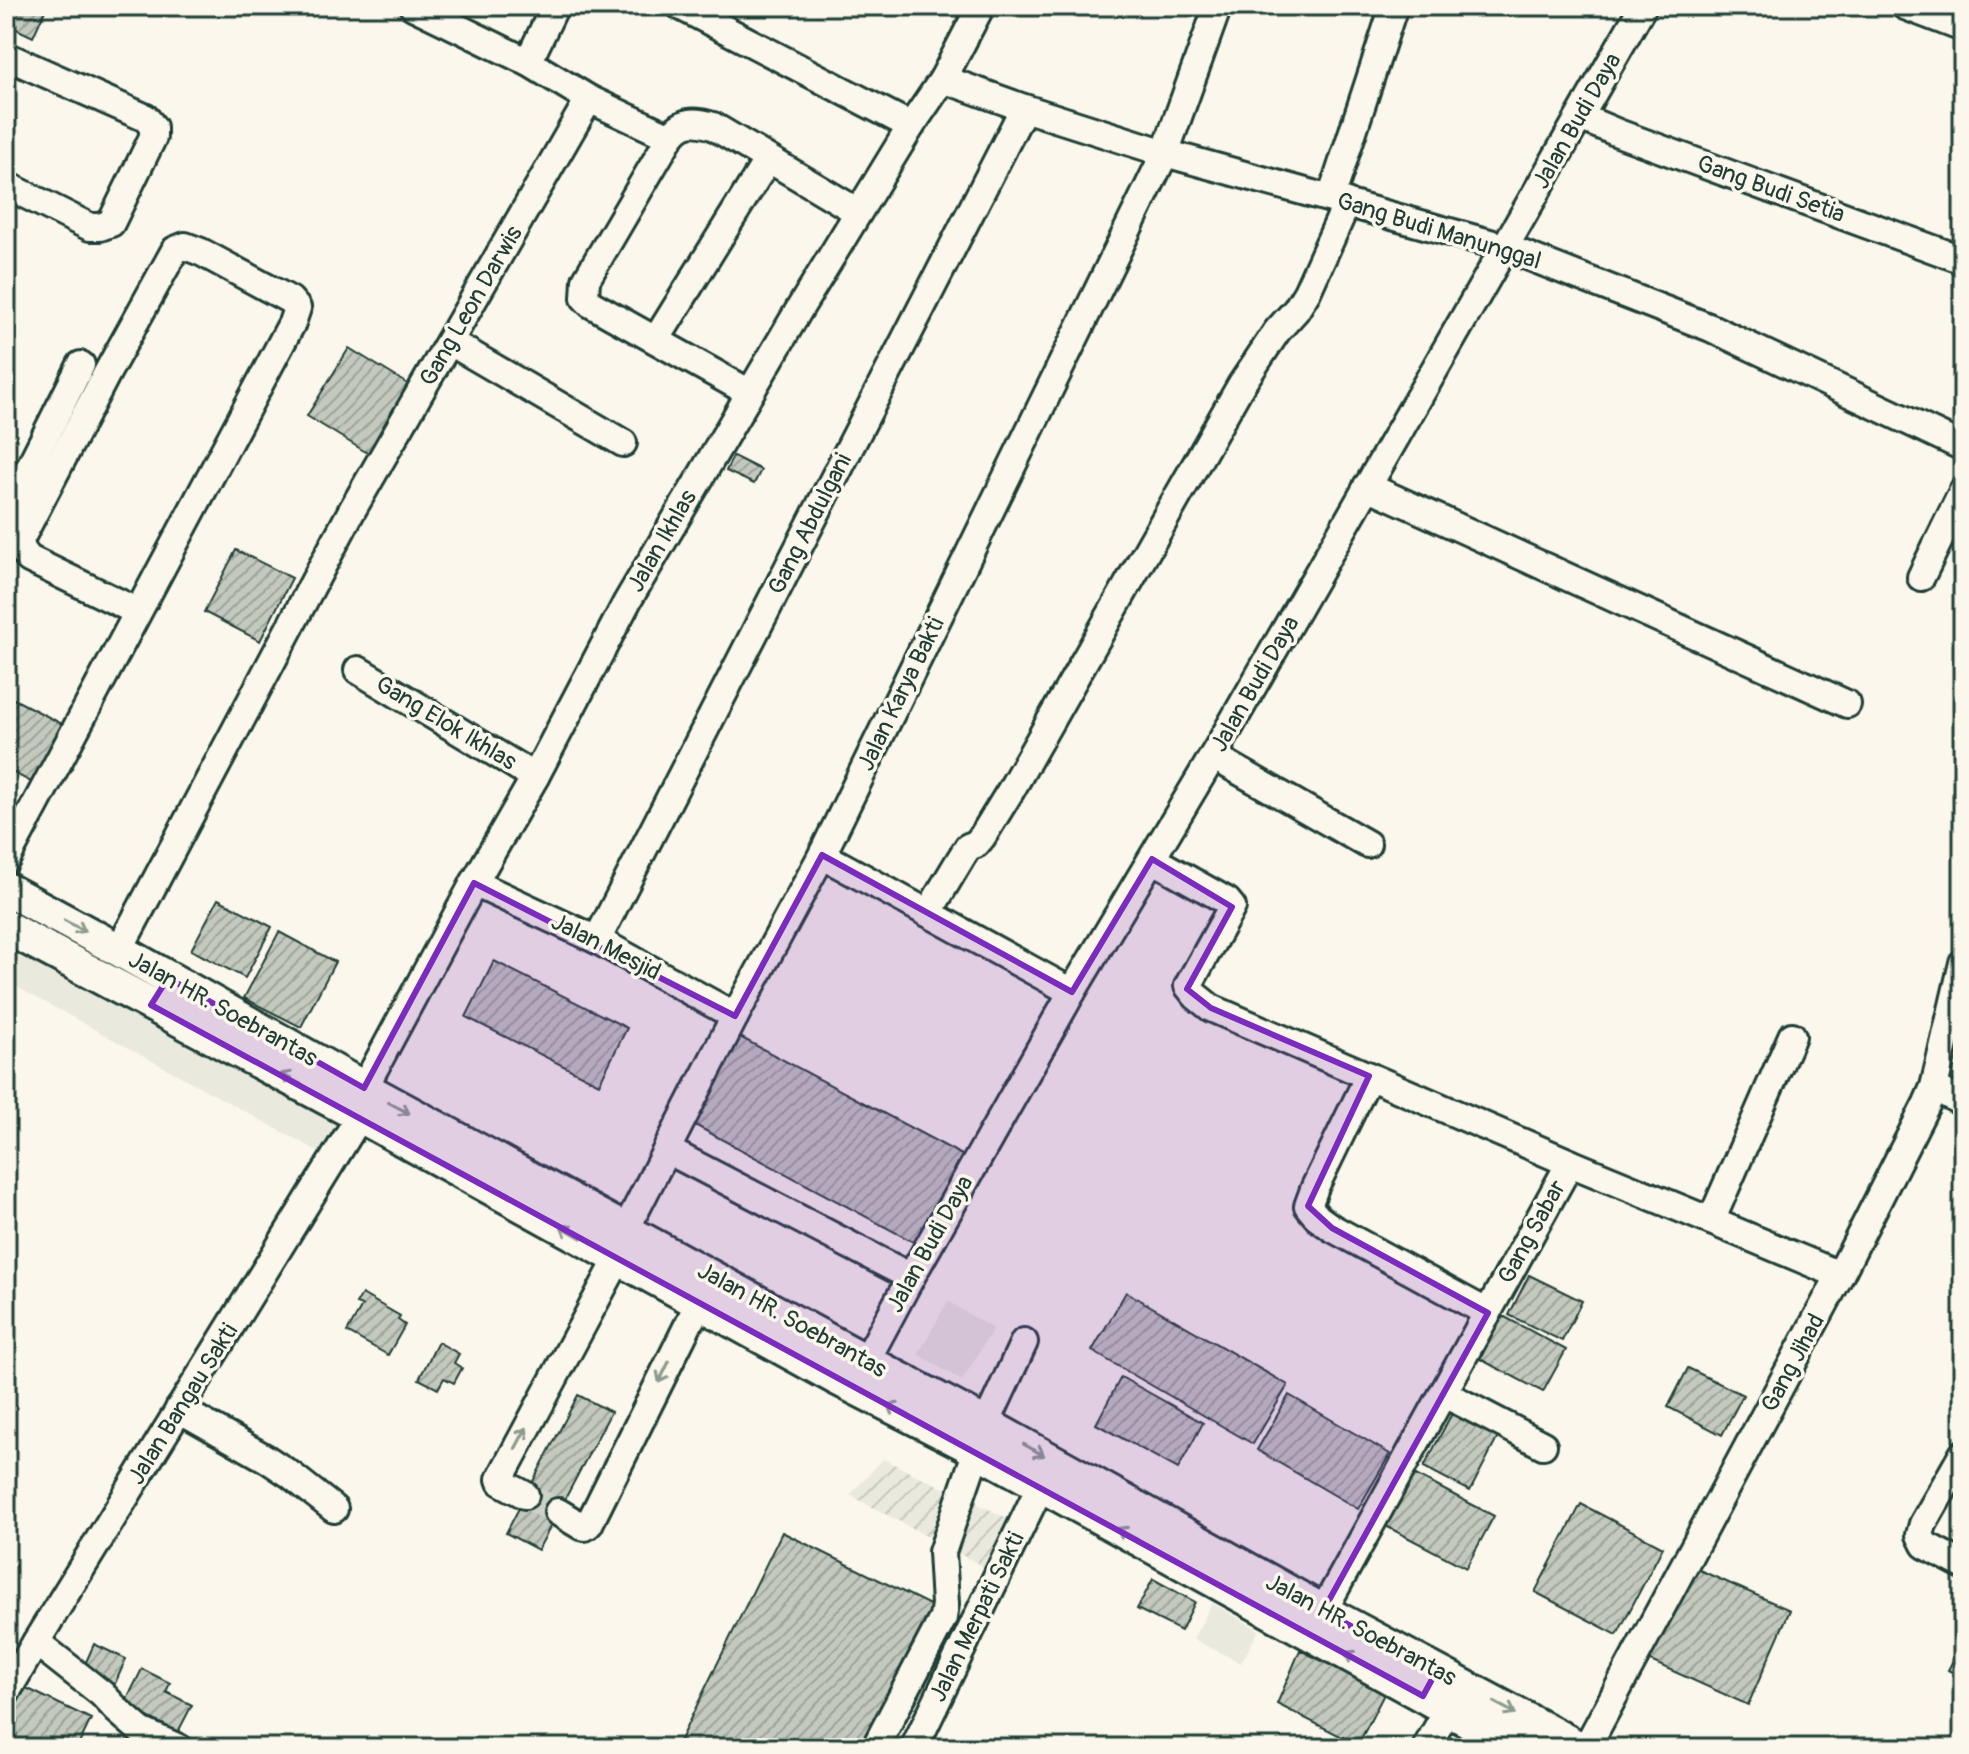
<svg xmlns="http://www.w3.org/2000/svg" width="1969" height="1754" font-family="Pangolin,sans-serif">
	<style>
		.built { fill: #eae9de }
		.industrial { fill: url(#industrial-furrows) }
		.building { fill: url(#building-hatch); stroke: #1f3d34; stroke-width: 2 }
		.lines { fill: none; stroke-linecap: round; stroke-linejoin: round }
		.minor-tunnel { stroke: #cfd2c7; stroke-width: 26; stroke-dasharray: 26 13; stroke-linecap: butt }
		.minor-casing { stroke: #1f3d34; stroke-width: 32 }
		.major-casing { stroke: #1f3d34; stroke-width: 38 }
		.minor { stroke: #fbf7ec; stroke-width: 26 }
		.major { stroke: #fbf7ec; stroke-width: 32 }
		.oneway { stroke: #8d9a90 }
		.marked { fill: #7b2cbf; fill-opacity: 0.2; stroke: #7b2cbf; stroke-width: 6; stroke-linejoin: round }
		.labels { text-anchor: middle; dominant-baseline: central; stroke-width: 7; stroke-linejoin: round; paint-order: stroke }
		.street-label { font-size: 24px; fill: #1f3d34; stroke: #fbf7ec }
	</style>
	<defs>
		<pattern id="industrial-furrows" width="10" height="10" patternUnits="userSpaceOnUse" patternTransform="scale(2)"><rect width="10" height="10" fill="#eae9de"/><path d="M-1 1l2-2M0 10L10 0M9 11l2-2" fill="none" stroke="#c8c9bf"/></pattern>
		<pattern id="building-hatch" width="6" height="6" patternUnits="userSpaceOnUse" patternTransform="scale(2)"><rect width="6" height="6" fill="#c4c9be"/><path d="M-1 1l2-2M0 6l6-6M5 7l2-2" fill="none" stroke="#9fa49b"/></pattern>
	</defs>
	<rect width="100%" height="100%" fill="#fbf7ec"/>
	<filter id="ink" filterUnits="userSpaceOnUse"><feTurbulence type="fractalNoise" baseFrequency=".0125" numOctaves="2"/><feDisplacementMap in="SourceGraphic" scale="16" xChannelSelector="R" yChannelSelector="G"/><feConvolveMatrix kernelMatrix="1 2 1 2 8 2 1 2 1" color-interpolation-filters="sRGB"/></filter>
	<g filter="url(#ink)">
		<g class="built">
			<path d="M 6,941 L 343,1122 L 323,1154 L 6,981 Z"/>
			<path d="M 948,1301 L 993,1329 L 962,1381 L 918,1354 Z"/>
			<path d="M 1212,1603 L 1259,1630 L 1241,1663 L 1193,1639 Z"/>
		</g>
		<path class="industrial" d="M 883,1459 L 1007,1518 L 986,1568 L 850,1495 Z"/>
		<g class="building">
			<path d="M 6,6 L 47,6 L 33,37 L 6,24 Z"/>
			<path d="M 349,348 L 411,386 L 369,454 L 307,416 Z"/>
			<path d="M 733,456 L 761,470 L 754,484 L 726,471 Z"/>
			<path d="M 236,550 L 292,578 L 260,641 L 204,612 Z"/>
			<path d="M 6,695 L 64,725 L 33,783 L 6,769 Z"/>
			<path d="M 218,899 L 272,927 L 245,978 L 191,950 Z"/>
			<path d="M 279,932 L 335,962 L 301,1027 L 244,998 Z"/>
			<path d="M 494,961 L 627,1028 L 599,1084 L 466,1017 Z"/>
			<path d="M 740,1037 L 962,1155 L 915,1243 L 693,1124 Z"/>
			<path d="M 1529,1275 L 1582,1301 L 1562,1341 L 1509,1315 Z"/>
			<path d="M 1126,1292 L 1288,1385 L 1253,1444 L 1092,1351 Z"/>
			<path d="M 362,1294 L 400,1316 L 398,1320 L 405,1325 L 388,1355 L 347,1332 L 362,1306 L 356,1304 Z"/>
			<path d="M 1503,1316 L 1566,1350 L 1543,1392 L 1480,1359 Z"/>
			<path d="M 438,1342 L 459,1354 L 454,1363 L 462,1368 L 454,1383 L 444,1378 L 438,1389 L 419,1379 Z"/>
			<path d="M 1688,1368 L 1743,1395 L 1722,1435 L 1668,1407 Z"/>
			<path d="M 1121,1377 L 1203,1423 L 1178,1469 L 1096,1424 Z"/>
			<path d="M 578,1395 L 611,1412 L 538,1550 L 506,1533 Z"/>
			<path d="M 1289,1395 L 1390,1454 L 1358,1509 L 1257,1450 Z"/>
			<path d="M 1452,1413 L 1498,1437 L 1470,1491 L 1424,1467 Z"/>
			<path d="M 1410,1472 L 1494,1516 L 1466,1568 L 1382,1524 Z"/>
			<path d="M 1581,1504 L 1663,1547 L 1617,1635 L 1535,1592 Z"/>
			<path d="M 782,1532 L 940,1610 L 872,1748 L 676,1748 Z"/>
			<path d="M 1688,1565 L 1790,1610 L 1748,1705 L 1646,1659 Z"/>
			<path d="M 1153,1579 L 1195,1602 L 1181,1631 L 1137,1609 Z"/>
			<path d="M 1963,1641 L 1963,1678 L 1948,1670 Z"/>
			<path d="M 94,1644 L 126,1659 L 114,1686 L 82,1671 Z"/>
			<path d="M 1300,1650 L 1385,1692 L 1358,1745 L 1277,1704 Z"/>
			<path d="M 142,1669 L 170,1683 L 166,1692 L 192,1705 L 178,1732 L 146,1716 L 143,1722 L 121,1711 Z"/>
			<path d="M 24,1687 L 91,1719 L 77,1748 L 6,1748 L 6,1725 Z"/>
		</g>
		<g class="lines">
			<path class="minor-tunnel" d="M 525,1495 L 558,1512"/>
			<g class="minor-casing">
				<g id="minor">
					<path d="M 413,6 L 528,62 L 589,99 L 670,137"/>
					<path d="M 680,6 L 911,126"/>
					<path d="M 1905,6 L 1963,28"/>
					<path d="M 6,56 L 146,118 L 153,127 L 153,137 L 111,223 L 100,227 L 90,227 L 6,185"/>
					<path d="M 528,62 L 555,6"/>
					<path d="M 943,79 L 1024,108 L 1165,153 L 1504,247 L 1711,328 L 1963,447"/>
					<path d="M 1580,117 L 1618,133 L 1963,260"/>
					<path d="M 1331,198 L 1394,6"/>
					<path d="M 656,340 L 768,159"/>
					<path d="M 450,342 L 623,443"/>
					<path d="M 750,393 L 591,304 L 585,298 L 586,280 L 670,137 C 682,120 694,120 713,126 L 858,212"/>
					<path d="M 1367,486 L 1847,704"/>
					<path d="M 6,514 L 81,365"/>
					<path d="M 1921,577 L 1963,491"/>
					<path d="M 358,670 L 535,777"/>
					<path d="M 1213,756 L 1367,844"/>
					<path d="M 822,855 L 1072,992"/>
					<path d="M 1152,859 L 1227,901 L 1232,907 L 1188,986 L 1196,996 L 1211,1008 L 1570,1163"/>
					<path d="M 6,860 L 292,323 L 297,308 L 290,300 L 201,252 L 185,246 L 175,250 L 107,373 L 20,540 L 22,550 L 29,559 L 138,612"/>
					<path d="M 474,883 L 597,940 L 735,1016"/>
					<path d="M 928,913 L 961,858 L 968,847 L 976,844 L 982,837 L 1011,790 L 1241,385 L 1277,331 L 1296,310 L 1307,292 L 1347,203"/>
					<path d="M 597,940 L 1024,108"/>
					<path d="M 119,950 L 351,512 L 589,99"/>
					<path d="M 1369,1076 L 1315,1187 L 1308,1206 L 1318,1218 L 1332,1228 L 1488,1313"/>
					<path d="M 1934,1087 L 1963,1103"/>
					<path d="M 364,1088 L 474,883 L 535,777 L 627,602 L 800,308 L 911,126 L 943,79 L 981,6"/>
					<path d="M 667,1150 L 911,1277"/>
					<path d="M 1711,1221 L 1840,1275"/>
					<path d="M 626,1229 L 735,1016 L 822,855 L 1165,153 L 1218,6"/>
					<path d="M 866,1361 L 911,1277 L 1072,992 L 1213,756 L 1643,6"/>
					<path d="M 1443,1393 L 1543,1445"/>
					<path d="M 179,1409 L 267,1459 L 291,1475 L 334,1509"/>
					<path d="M 986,1424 L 1024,1342"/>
					<path d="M 1963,1454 L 1923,1524 L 1920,1535 L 1925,1545 L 1963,1565"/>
					<path d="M 525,1495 L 501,1482 L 500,1479 L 618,1259"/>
					<path d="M 558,1512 L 581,1526 L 585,1527 L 589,1524 L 699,1303"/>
					<path d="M 1323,1611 L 1570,1163 L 1711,1221 L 1792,1036"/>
					<path d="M 36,1642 L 102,1694 L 118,1711 L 141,1731 L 179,1748"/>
					<path d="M 6,1693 L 36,1642 L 360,1116"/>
					<path d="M 875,1748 L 943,1618 L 945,1604 L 942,1552 L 977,1450"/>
					<path d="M 914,1748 L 1040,1487"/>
					<path d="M 1426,1748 L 1448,1709"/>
					<path d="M 1586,1748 L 1840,1275 L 1927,1103 L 1934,1087 L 1963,963"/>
				</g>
			</g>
			<g class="major-casing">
				<g id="major">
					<path d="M 6,889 L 119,950 L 364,1088 L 866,1361 L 986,1424 L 1323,1611 L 1580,1748"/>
					<path d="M 6,927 L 360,1116 L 836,1378 L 977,1450 L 1518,1748"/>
				</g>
			</g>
			<use href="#minor" class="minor"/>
			<use href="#major" class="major"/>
		</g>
		<defs><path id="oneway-shaft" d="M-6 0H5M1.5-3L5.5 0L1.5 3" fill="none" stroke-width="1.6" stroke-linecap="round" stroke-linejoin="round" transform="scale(2)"/></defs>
		<g class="oneway">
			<use href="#oneway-shaft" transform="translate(75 926) rotate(28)"/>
			<use href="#oneway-shaft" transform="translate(291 1079) rotate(-152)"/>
			<use href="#oneway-shaft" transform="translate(399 1108) rotate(28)"/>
			<use href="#oneway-shaft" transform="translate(571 1232) rotate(-150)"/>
			<use href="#oneway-shaft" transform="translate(664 1372) rotate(116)"/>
			<use href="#oneway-shaft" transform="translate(898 1410) rotate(-153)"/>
			<use href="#oneway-shaft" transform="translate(521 1438) rotate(-62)"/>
			<use href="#oneway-shaft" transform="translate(1034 1450) rotate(29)"/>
			<use href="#oneway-shaft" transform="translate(1127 1534) rotate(-151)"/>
			<use href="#oneway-shaft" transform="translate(1355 1658) rotate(-151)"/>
			<use href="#oneway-shaft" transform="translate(1505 1708) rotate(28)"/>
		</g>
	</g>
	<path class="marked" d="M 822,855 L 1072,992 L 1152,859 L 1232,907 L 1187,989 L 1211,1008 L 1369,1076 L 1308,1206 L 1332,1228 L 1488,1313 L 1323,1611 L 1436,1672 L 1423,1696 L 151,1005 L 168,978 L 364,1088 L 474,883 L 735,1016 Z"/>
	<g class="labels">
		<g class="street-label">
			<text transform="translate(1577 121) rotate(-60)">Jalan Budi Daya</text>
			<text transform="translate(1771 189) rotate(20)">Gang Budi Setia</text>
			<text transform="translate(1439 231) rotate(17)">Gang Budi Manunggal</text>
			<text transform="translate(471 306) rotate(-60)">Gang Leon Darwis</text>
			<text transform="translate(810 524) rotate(-63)">Gang Abdulgani</text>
			<text transform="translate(662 541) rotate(-60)">Jalan Ikhlas</text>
			<text transform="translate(1255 684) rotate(-60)">Jalan Budi Daya</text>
			<text transform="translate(901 694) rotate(-64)">Jalan Karya Bakti</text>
			<text transform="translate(446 723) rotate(31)">Gang Elok Ikhlas</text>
			<text transform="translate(606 947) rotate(27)">Jalan Mesjid</text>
			<text transform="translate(223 1009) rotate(29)">Jalan HR. Soebrantas</text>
			<text transform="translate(1532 1232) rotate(-61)">Gang Sabar</text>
			<text transform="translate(930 1244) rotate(-61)">Jalan Budi Daya</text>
			<text transform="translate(792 1320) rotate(29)">Jalan HR. Soebrantas</text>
			<text transform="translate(1793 1363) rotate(-62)">Gang Jihad</text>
			<text transform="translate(183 1404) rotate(-58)">Jalan Bangau Sakti</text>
			<text transform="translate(977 1617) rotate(-64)">Jalan Merpati Sakti</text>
			<text transform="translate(1361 1630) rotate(28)">Jalan HR. Soebrantas</text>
		</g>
	</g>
	<rect width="1969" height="1754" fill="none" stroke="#fbf7ec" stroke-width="32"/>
	<rect x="16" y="16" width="1937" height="1722" fill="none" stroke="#1f3d34" stroke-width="3" filter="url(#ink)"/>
</svg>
